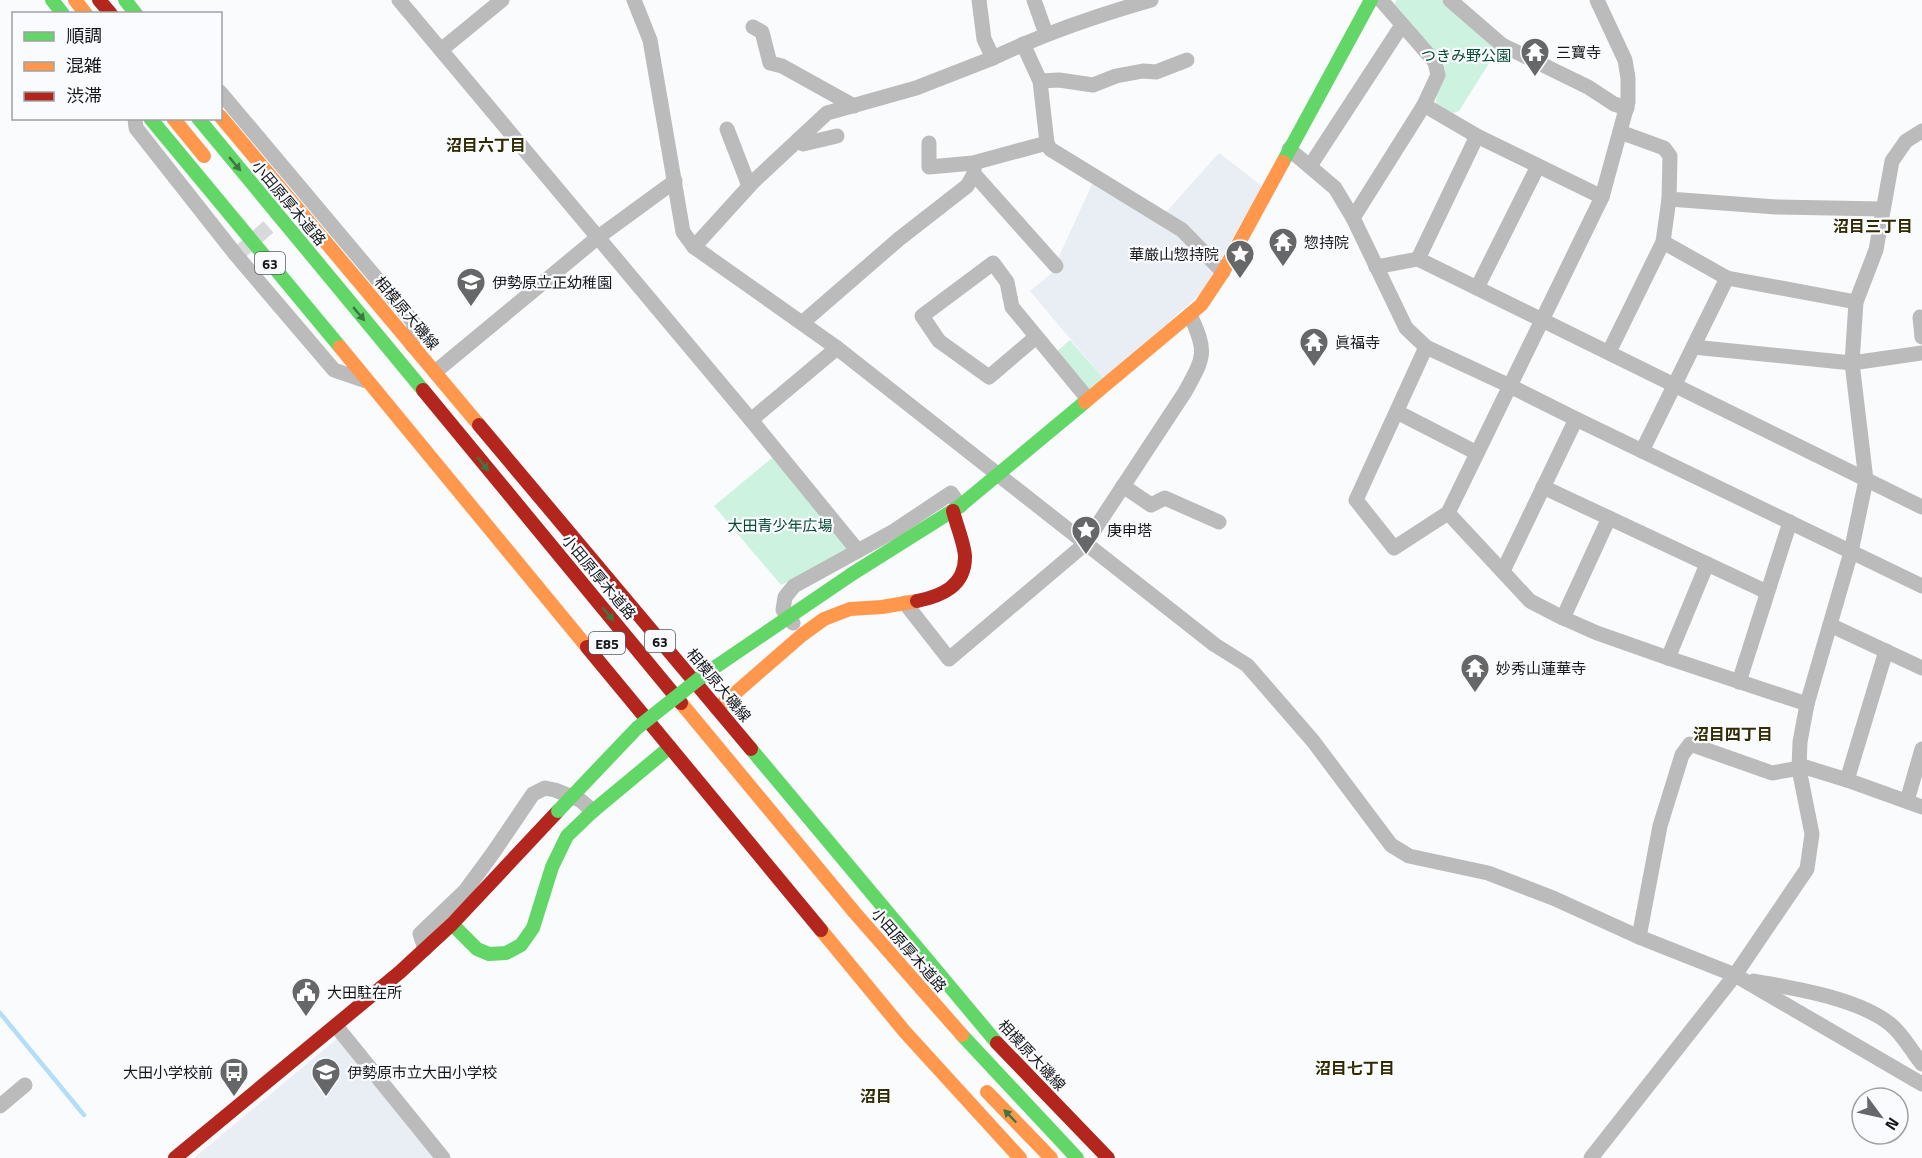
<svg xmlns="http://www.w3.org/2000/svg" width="1922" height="1158" font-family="'Titillium Web','Noto Sans JP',sans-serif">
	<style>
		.built { fill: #e8eef4 }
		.green { fill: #cdf3e0 }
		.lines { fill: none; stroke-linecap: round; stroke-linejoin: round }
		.stream { stroke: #b3def9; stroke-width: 4.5 }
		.street-tunnel { stroke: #d8d9db; stroke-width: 15; stroke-dasharray: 15 8; stroke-linecap: butt }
		.street { stroke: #bbbbbc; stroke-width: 15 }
		.fast { stroke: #63d668; stroke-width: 14 }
		.slow { stroke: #ff974d; stroke-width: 14 }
		.jam { stroke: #b3261e; stroke-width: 14 }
		.fast-bridge { stroke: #63d668; stroke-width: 14 }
		.oneway { fill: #3c7640 }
		.labels { text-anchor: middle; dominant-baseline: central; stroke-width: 4.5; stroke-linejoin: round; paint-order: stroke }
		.shield { fill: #f9fbfe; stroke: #5a5b5e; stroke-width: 1.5 }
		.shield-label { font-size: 14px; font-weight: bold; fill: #161719 }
		.poi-label { font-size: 15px; fill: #161719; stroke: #f9fbfe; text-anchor: start }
		.park-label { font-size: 15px; fill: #064a30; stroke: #f9fbfe }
		.street-label { font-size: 15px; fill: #161719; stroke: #f9fbfe }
		.neighbourhood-label { font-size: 16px; font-weight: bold; fill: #302b00; stroke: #f9fbfe }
	</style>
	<rect width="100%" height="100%" fill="#fafbfd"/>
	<g class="built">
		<path d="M 1219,153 L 1262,186 L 1203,291 L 1105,380 L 1030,291 L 1051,274 L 1094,180 L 1160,219 Z"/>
		<path d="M 338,1038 L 436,1158 L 194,1158 Z"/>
	</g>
	<g class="green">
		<path d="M 1396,0 L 1441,0 L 1498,49 L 1459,111 L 1453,113 L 1437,105 C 1433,88 1451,85 1442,59 L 1395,4 Z"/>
		<path d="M 1070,340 L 1104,379 L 1090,391 L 1054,354 Z"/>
		<path d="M 773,457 L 847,545 L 845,555 L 781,585 L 714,506 Z"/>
	</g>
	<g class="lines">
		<path class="stream" d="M 0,1013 L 84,1115"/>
		<path class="street-tunnel" d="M 240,252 L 284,213"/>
		<g class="street">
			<path d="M 399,0 L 751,420 L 837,348"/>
			<path d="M 634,0 L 650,40 L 683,232 L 694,247 L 837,348 L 1215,645 L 1247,665 L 1313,741 L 1391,845 L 1409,856 L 1488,873 L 1553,898 L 1639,937 L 1735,975 L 1922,1084"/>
			<path d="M 979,0 L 984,39 L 993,58 C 1045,33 1095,16 1151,0"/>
			<path d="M 1034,0 L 1046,34"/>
			<path d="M 1381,0 L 1435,62 L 1438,75 L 1424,105 L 1353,218 L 1406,328 L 1426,347 L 1510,386 L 1576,419 L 1922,586"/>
			<path d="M 1450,0 L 1502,45 L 1588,87 L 1614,104 L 1627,108"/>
			<path d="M 753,27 L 762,32 L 770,63 L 782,66 L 854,106"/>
			<path d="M 1023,44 L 1040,81 L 1047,143 L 1050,149 L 1182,230 L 1223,272"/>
			<path d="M 441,50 L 502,0"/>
			<path d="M 1040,81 L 1059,80 L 1093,85 L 1116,76 L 1143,71 L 1156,72 L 1187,60"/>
			<path d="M 220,92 L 414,323 L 412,345"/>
			<path d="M 1424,105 L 1477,136 L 1602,197"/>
			<path d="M 135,118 L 136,128 L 236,255 L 334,370 L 366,381"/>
			<path d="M 727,129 L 749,186"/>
			<path d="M 1620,132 L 1664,148 L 1670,156 L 1669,199 L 1776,207 L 1882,209"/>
			<path d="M 798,140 L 803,144 L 837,136"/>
			<path d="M 929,143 L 929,167 L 973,163 L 1047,143"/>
			<path d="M 1289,149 L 1335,188 L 1353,218"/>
			<path d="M 974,166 L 974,174 L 1056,266"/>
			<path d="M 1310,166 L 1402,25"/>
			<path d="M 1663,242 L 1727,278 L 1856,302"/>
			<path d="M 694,247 L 753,182 L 827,113 L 916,88 L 993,58"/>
			<path d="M 1418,259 L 1477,136"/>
			<path d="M 1376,267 L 1418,259 L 1922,507"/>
			<path d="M 1477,288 L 1538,166"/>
			<path d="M 1920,317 L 1922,337"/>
			<path d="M 802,323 L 899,239 L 967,186 L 974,174"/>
			<path d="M 1036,337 L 989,377 L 939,341 L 922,316 L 993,263 L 1007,282 L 1012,307 L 1088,399"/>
			<path d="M 1426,347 L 1356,500 L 1394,548 L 1448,513 L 1602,197 L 1628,102 L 1628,78 L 1625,60 L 1597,0"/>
			<path d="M 1693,347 L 1852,363 L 1922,353"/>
			<path d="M 1609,352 L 1663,242 L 1669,199"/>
			<path d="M 435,372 L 597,238 L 675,181"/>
			<path d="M 1397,412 L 1477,453"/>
			<path d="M 751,420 L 858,551"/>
			<path d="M 1642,451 L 1727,278"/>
			<path d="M 1123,486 L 1151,505 L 1165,498 L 1219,522"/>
			<path d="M 1543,487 L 1767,592"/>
			<path d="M 1448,513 L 1530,601 L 1563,618 L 1597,633 L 1668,658 L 1807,704 L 1800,742 L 1799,769 L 1812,834 L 1807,869 L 1735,975 L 1591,1158"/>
			<path d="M 1503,571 L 1576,419"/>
			<path d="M 905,603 L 949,659 L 1085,544 L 1185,392 C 1204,357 1208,353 1190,315"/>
			<path d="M 1563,618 L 1609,518"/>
			<path d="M 793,623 L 783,610 L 785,597 L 794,586 L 894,531 L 951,493 L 960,506"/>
			<path d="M 1830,625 L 1922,668"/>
			<path d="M 1668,658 L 1707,564"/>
			<path d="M 1739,682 L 1790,522"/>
			<path d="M 1807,704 L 1851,552 L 1866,480 L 1852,363 L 1856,302 L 1876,250 L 1892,161 L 1906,141 L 1922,131"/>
			<path d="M 1847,780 L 1886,651"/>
			<path d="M 1907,801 L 1922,749"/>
			<path d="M 1639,937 L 1660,826 L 1682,755 L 1690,744 L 1772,773 L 1805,767 L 1847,780 L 1922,807"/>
			<path d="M 425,949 L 420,934 L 465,891 L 493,853 L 533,794 L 545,788 L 555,790 L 580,800 L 593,811"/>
			<path d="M 1754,981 C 1796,989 1857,998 1890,1024 C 1903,1034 1912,1052 1922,1064"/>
			<path d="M 336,1026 L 443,1158"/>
			<path d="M 0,1106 L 25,1085"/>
		</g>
		<g class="fast">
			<path d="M 52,0 L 63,14"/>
			<path d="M 125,0 L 136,14"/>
			<path d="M 150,118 L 340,347"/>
			<path d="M 198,118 L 423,390"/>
			<path d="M 1283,162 L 1371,0"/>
			<path d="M 852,574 L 960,506 L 1085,402"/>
			<path d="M 751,749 L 997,1043"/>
			<path d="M 452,924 L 477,949 L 489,954 L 506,953 L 521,945 L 533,928 L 552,867 L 567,836 L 593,811 L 670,747"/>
			<path d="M 962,1035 L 1077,1158"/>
		</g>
		<g class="slow">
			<path d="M 75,0 L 86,14"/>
			<path d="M 220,116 L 479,425"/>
			<path d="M 173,118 L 204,156"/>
			<path d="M 340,347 L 587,647"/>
			<path d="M 1085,402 L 1201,305 L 1223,272 L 1283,162"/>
			<path d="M 681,703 L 855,913 L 962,1035"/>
			<path d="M 717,709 L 802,635 L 824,619 L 850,609 L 882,607 L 917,601"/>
			<path d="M 821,930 L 905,1032 L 1020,1158"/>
			<path d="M 987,1092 L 1051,1158"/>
		</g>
		<g class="jam">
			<path d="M 99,0 L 111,14"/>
			<path d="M 423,390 L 681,703"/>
			<path d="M 479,425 L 751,749"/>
			<path d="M 917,601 C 942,596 965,586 965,557 C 965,545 956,524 953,511"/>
			<path d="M 587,647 L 821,930"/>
			<path d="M 997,1043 L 1108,1158"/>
			<path d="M 175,1158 L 400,972 L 452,924 L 558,811"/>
		</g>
		<path class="fast-bridge" d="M 558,811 L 637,728 L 705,674 L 852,574"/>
	</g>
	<defs><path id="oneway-solid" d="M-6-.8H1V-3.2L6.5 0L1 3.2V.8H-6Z" transform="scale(1.5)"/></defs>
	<g class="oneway">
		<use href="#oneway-solid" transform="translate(235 164) rotate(50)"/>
		<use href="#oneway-solid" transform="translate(359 314) rotate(50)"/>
		<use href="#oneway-solid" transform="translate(483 464) rotate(50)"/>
		<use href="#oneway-solid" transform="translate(608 614) rotate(50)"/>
		<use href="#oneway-solid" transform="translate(1010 1116) rotate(-134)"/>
	</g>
	<defs>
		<g id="temple-pin" transform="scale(1.5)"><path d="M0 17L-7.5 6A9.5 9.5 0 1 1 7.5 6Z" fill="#666769" stroke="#f9fbfe"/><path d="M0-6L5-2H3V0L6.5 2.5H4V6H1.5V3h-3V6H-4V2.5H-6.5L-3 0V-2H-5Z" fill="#fff"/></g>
		<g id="sight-pin" transform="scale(1.5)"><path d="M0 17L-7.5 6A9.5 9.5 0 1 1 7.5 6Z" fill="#666769" stroke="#f9fbfe"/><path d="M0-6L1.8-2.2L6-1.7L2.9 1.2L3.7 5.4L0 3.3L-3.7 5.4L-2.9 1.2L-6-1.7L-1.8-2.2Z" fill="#fff"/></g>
		<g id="school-pin" transform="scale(1.5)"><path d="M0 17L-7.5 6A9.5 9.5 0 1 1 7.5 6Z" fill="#666769" stroke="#f9fbfe"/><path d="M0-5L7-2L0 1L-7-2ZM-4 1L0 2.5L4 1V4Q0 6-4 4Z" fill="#fff"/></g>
		<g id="civic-pin" transform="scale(1.5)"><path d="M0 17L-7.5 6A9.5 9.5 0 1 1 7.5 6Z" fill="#666769" stroke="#f9fbfe"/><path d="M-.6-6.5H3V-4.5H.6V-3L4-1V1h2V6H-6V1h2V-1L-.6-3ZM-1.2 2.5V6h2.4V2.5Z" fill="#fff"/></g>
		<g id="bus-pin" transform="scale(1.5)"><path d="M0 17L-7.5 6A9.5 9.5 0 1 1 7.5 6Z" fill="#666769" stroke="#f9fbfe"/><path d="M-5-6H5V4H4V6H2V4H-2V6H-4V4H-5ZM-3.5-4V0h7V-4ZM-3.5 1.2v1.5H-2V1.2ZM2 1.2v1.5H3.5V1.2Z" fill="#fff"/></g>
	</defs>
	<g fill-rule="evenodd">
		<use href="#temple-pin" x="1535" y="52"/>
		<use href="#temple-pin" x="1283" y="242"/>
		<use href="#sight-pin" x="1240" y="254"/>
		<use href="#school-pin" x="471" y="282"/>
		<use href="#temple-pin" x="1314" y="342"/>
		<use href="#sight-pin" x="1086" y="530"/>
		<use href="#temple-pin" x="1475" y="668"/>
		<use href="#civic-pin" x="306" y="992"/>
		<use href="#bus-pin" x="234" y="1072"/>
		<use href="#school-pin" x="326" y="1072"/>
	</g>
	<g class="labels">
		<g class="shield">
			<rect x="255" y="252" width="30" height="22" rx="4.5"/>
			<rect x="645" y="630" width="30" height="22" rx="4.5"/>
			<rect x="589" y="632" width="36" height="22" rx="4.5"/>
		</g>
		<g class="shield-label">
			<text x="270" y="263">63</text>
			<text x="660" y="641">63</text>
			<text x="607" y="643">E85</text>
		</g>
		<g class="poi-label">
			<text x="1556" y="52">三寶寺</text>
			<text x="1304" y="242">惣持院</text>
			<text x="1219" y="254" text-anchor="end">華厳山惣持院</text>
			<text x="492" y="282">伊勢原立正幼稚園</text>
			<text x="1335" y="342">眞福寺</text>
			<text x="1107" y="530">庚申塔</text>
			<text x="1496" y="668">妙秀山蓮華寺</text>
			<text x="327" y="992">大田駐在所</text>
			<text x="213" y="1072" text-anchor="end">大田小学校前</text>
			<text x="347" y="1072">伊勢原市立大田小学校</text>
		</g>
		<g class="park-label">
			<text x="1466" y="55">つきみ野公園</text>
			<text x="780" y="525">大田青少年広場</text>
		</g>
		<g class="street-label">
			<text transform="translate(289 203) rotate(50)">小田原厚木道路</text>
			<text transform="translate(407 313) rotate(50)">相模原大磯線</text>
			<text transform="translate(599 577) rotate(50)">小田原厚木道路</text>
			<text transform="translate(719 685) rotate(50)">相模原大磯線</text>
			<text transform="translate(909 950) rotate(49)">小田原厚木道路</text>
			<text transform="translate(1032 1055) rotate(47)">相模原大磯線</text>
		</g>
		<g class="neighbourhood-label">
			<text x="486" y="145">沼目六丁目</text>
			<text x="1873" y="226">沼目三丁目</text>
			<text x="1733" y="734">沼目四丁目</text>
			<text x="1355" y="1068">沼目七丁目</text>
			<text x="876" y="1096">沼目</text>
		</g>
	</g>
	<rect x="12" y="12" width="210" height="108" fill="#f9fbfe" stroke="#9ea0a2" stroke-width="1.5"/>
	<rect x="24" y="32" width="30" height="9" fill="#63d668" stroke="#9ea0a2" stroke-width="1.5"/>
	<text x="66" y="42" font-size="18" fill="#161719">順調</text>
	<rect x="24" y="62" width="30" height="9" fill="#ff974d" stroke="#9ea0a2" stroke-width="1.5"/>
	<text x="66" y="72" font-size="18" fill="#161719">混雑</text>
	<rect x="24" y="92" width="30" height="9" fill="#b3261e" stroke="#9ea0a2" stroke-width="1.5"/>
	<text x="66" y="102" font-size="18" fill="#161719">渋滞</text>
	<g transform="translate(1880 1116) rotate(123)"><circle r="28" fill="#f9fbfe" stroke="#9ea0a2" stroke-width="1.5"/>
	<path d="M0-4.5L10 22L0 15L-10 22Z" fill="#666769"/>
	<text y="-9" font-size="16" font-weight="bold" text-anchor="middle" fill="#161719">N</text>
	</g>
</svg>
